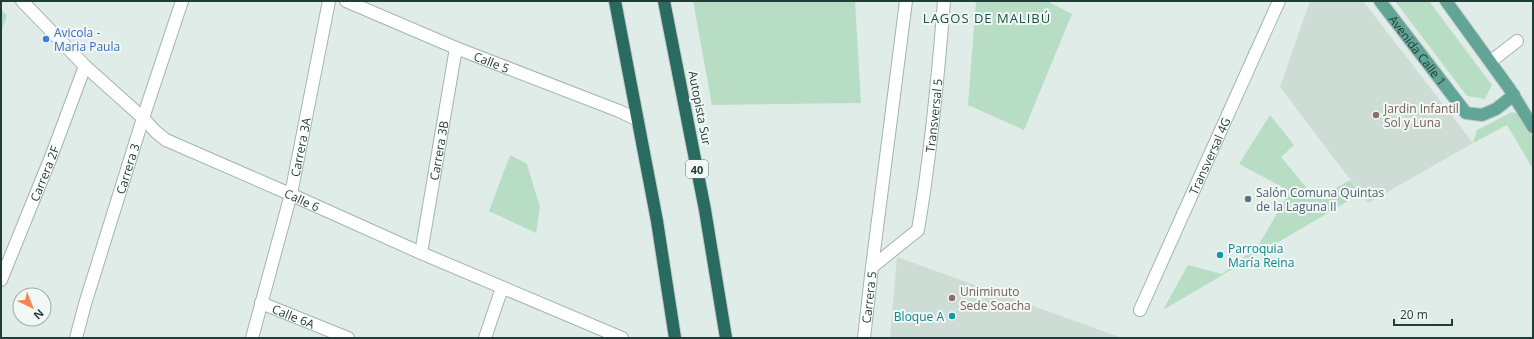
<svg xmlns="http://www.w3.org/2000/svg" width="1534" height="339" font-family="'Open Sans',sans-serif">
	<style>
		.built { fill: #cedcd6 }
		.green { fill: #b7dec4 }
		.lines { fill: none; stroke-linecap: round; stroke-linejoin: round }
		.minor-casing { stroke: #a3b4af; stroke-width: 14 }
		.major-casing { stroke: #c1c9c7; stroke-width: 14 }
		.highway-casing { stroke: #c1c9c7; stroke-width: 14 }
		.minor { stroke: #fff; stroke-width: 12 }
		.major { stroke: #62a496; stroke-width: 12 }
		.highway { stroke: #2a6b61; stroke-width: 12 }
		.shop-dot { fill: #3f7fe0; stroke: #f1f8f5; stroke-width: 1.5 }
		.education-dot { fill: #8d6e63; stroke: #f1f8f5; stroke-width: 1.5 }
		.service-dot { fill: #5c6f8a; stroke: #f1f8f5; stroke-width: 1.5 }
		.culture-dot { fill: #0f9aa8; stroke: #f1f8f5; stroke-width: 1.5 }
		.labels { text-anchor: middle; dominant-baseline: central; stroke-width: 4; stroke-linejoin: round; paint-order: stroke }
		.shield { fill: #f1f8f5; stroke: #5f7570; stroke-width: 1 }
		.shield-label { font-size: 11px; font-weight: bold; fill: #203d37 }
		.shop-label { font-size: 12px; fill: #366cbe; stroke: #f1f8f5; text-anchor: start }
		.street-label { font-size: 12px; fill: #203d37; stroke: #f1f8f5 }
		.education-label { font-size: 12px; fill: #785e54; stroke: #f1f8f5; text-anchor: start }
		.service-label { font-size: 12px; fill: #4e5e75; stroke: #f1f8f5; text-anchor: start }
		.culture-label { font-size: 12px; fill: #0d838f; stroke: #f1f8f5; text-anchor: start }
		.neighbourhood-label { font-size: 13px; letter-spacing: 1px; fill: #1b5046; stroke: #f1f8f5 }
	</style>
	<rect width="100%" height="100%" fill="#e0ece7"/>
	<g class="built">
		<path d="M 1310,1 L 1363,1 L 1473,143 L 1368,203 L 1280,87 Z"/>
		<path d="M 897,257 L 1122,338 L 890,338 Z"/>
	</g>
	<g class="green">
		<path d="M 693,1 L 855,1 L 861,103 L 712,105 Z"/>
		<path d="M 976,1 L 1047,1 L 1072,14 L 1024,130 L 968,105 Z"/>
		<path d="M 1395,1 L 1429,1 L 1492,85 L 1485,99 L 1467,96 Z"/>
		<path d="M 1,9 L 7,16 L 1,32 Z"/>
		<path d="M 1512,112 L 1519,114 L 1533,138 L 1533,169 L 1507,125 L 1473,143 L 1477,130 Z"/>
		<path d="M 1270,115 L 1294,145 L 1281,157 L 1316,199 L 1350,180 L 1360,194 L 1163,310 L 1188,265 L 1222,274 L 1258,246 L 1290,191 L 1239,164 Z"/>
		<path d="M 510,155 L 527,164 L 540,207 L 536,233 L 489,211 Z"/>
	</g>
	<g class="lines">
		<g class="minor-casing">
			<g id="minor">
				<path id="s1" d="M 22,1 L 85,66 L 143,118 L 156,132 L 166,140 L 283,191 L 421,253 L 622,338"/>
				<path id="s2" d="M 346,1 L 456,48 L 619,111 L 638,120"/>
				<path d="M 1490,62 L 1517,41"/>
				<path id="s3" d="M 421,253 L 456,48"/>
				<path d="M 872,267 L 906,1"/>
				<path id="s4" d="M 1,280 L 51,157 L 85,66"/>
				<path id="s5" d="M 261,303 L 348,338"/>
				<path id="s6" d="M 1140,310 L 1279,1"/>
				<path id="s7" d="M 76,338 L 85,304 L 143,118 L 182,1"/>
				<path id="s8" d="M 252,338 L 291,194 L 329,1"/>
				<path d="M 485,338 L 502,288"/>
				<path id="s9" d="M 864,338 L 872,267 L 918,230 C 931,154 938,78 944,1"/>
			</g>
		</g>
		<g class="major-casing">
			<g id="major">
				<path id="s10" d="M 1380,1 L 1466,113 L 1482,115 L 1496,109 L 1514,95"/>
				<path d="M 1446,1 L 1509,88 L 1533,127"/>
			</g>
		</g>
		<g class="highway-casing">
			<g id="highway">
				<path d="M 615,1 L 657,221 L 675,338"/>
				<path d="M 664,1 L 705,210 L 726,338"/>
			</g>
		</g>
		<use href="#minor" class="minor"/>
		<use href="#major" class="major"/>
		<use href="#highway" class="highway"/>
	</g>
	<circle class="shop-dot" cx="46" cy="39" r="4"/>
	<g class="education-dot">
		<circle cx="1376" cy="115" r="4"/>
		<circle cx="952" cy="298" r="4"/>
	</g>
	<circle class="service-dot" cx="1248" cy="199" r="4"/>
	<g class="culture-dot">
		<circle cx="1220" cy="255" r="4"/>
		<circle cx="952" cy="316" r="4"/>
	</g>
	<g class="labels">
		<rect class="shield" x="686" y="160" width="22" height="18" rx="3"/>
		<g class="shield-label">
			<text x="697" y="169">40</text>
		</g>
		<g class="shop-label">
			<text x="54" y="32">Avicola -<tspan x="54" dy="14">Maria Paula</tspan></text>
		</g>
		<g class="street-label">
			<text stroke="none"><textPath href="#s10" startOffset="62">Avenida Calle 1</textPath></text>
			<text stroke="none"><textPath href="#s2" startOffset="158">Calle 5</textPath></text>
			<text transform="translate(700 108) rotate(79)">Autopista Sur</text>
			<text stroke="none"><textPath href="#s9" startOffset="246">Transversal 5</textPath></text>
			<text stroke="none"><textPath href="#s8" startOffset="197">Carrera 3A</textPath></text>
			<text stroke="none"><textPath href="#s3" startOffset="104">Carrera 3B</textPath></text>
			<text stroke="none"><textPath href="#s6" startOffset="169">Transversal 4G</textPath></text>
			<text stroke="none"><textPath href="#s7" startOffset="177">Carrera 3</textPath></text>
			<text stroke="none"><textPath href="#s4" startOffset="115">Carrera 2F</textPath></text>
			<text stroke="none"><textPath href="#s1" startOffset="349">Calle 6</textPath></text>
			<text stroke="none"><textPath href="#s9" startOffset="41">Carrera 5</textPath></text>
			<text stroke="none"><textPath href="#s5" startOffset="35">Calle 6A</textPath></text>
		</g>
		<g class="education-label">
			<text x="1384" y="108">Jardin Infantil<tspan x="1384" dy="14">Sol y Luna</tspan></text>
			<text x="960" y="291">Uniminuto<tspan x="960" dy="14">Sede Soacha</tspan></text>
		</g>
		<g class="service-label">
			<text x="1256" y="192">Salón Comuna Quintas<tspan x="1256" dy="14">de la Laguna II</tspan></text>
		</g>
		<g class="culture-label">
			<text x="1228" y="248">Parroquia<tspan x="1228" dy="14">María Reina</tspan></text>
			<text x="944" y="316" text-anchor="end">Bloque A</text>
		</g>
		<g class="neighbourhood-label">
			<text x="987" y="18">LAGOS DE MALIBÚ</text>
		</g>
	</g>
	<rect width="1534" height="339" fill="none" stroke="#203d37" stroke-width="4"/>
	<g transform="translate(32 307) rotate(137)"><circle r="19" fill="#f1f8f5" stroke="#9dada9"/>
	<path d="M0-3L7 15L0 10L-7 15Z" fill="#f98351"/>
	<text y="-6" font-size="11" font-weight="bold" text-anchor="middle" fill="#203d37">N</text>
	</g>
	<path d="M1394 319v6h58v-6" fill="none" stroke="#203d37" stroke-width="2"/>
	<text x="1400" y="319" font-size="12" fill="#203d37" stroke="#f1f8f5" stroke-width="3" paint-order="stroke">20 m</text>
</svg>
